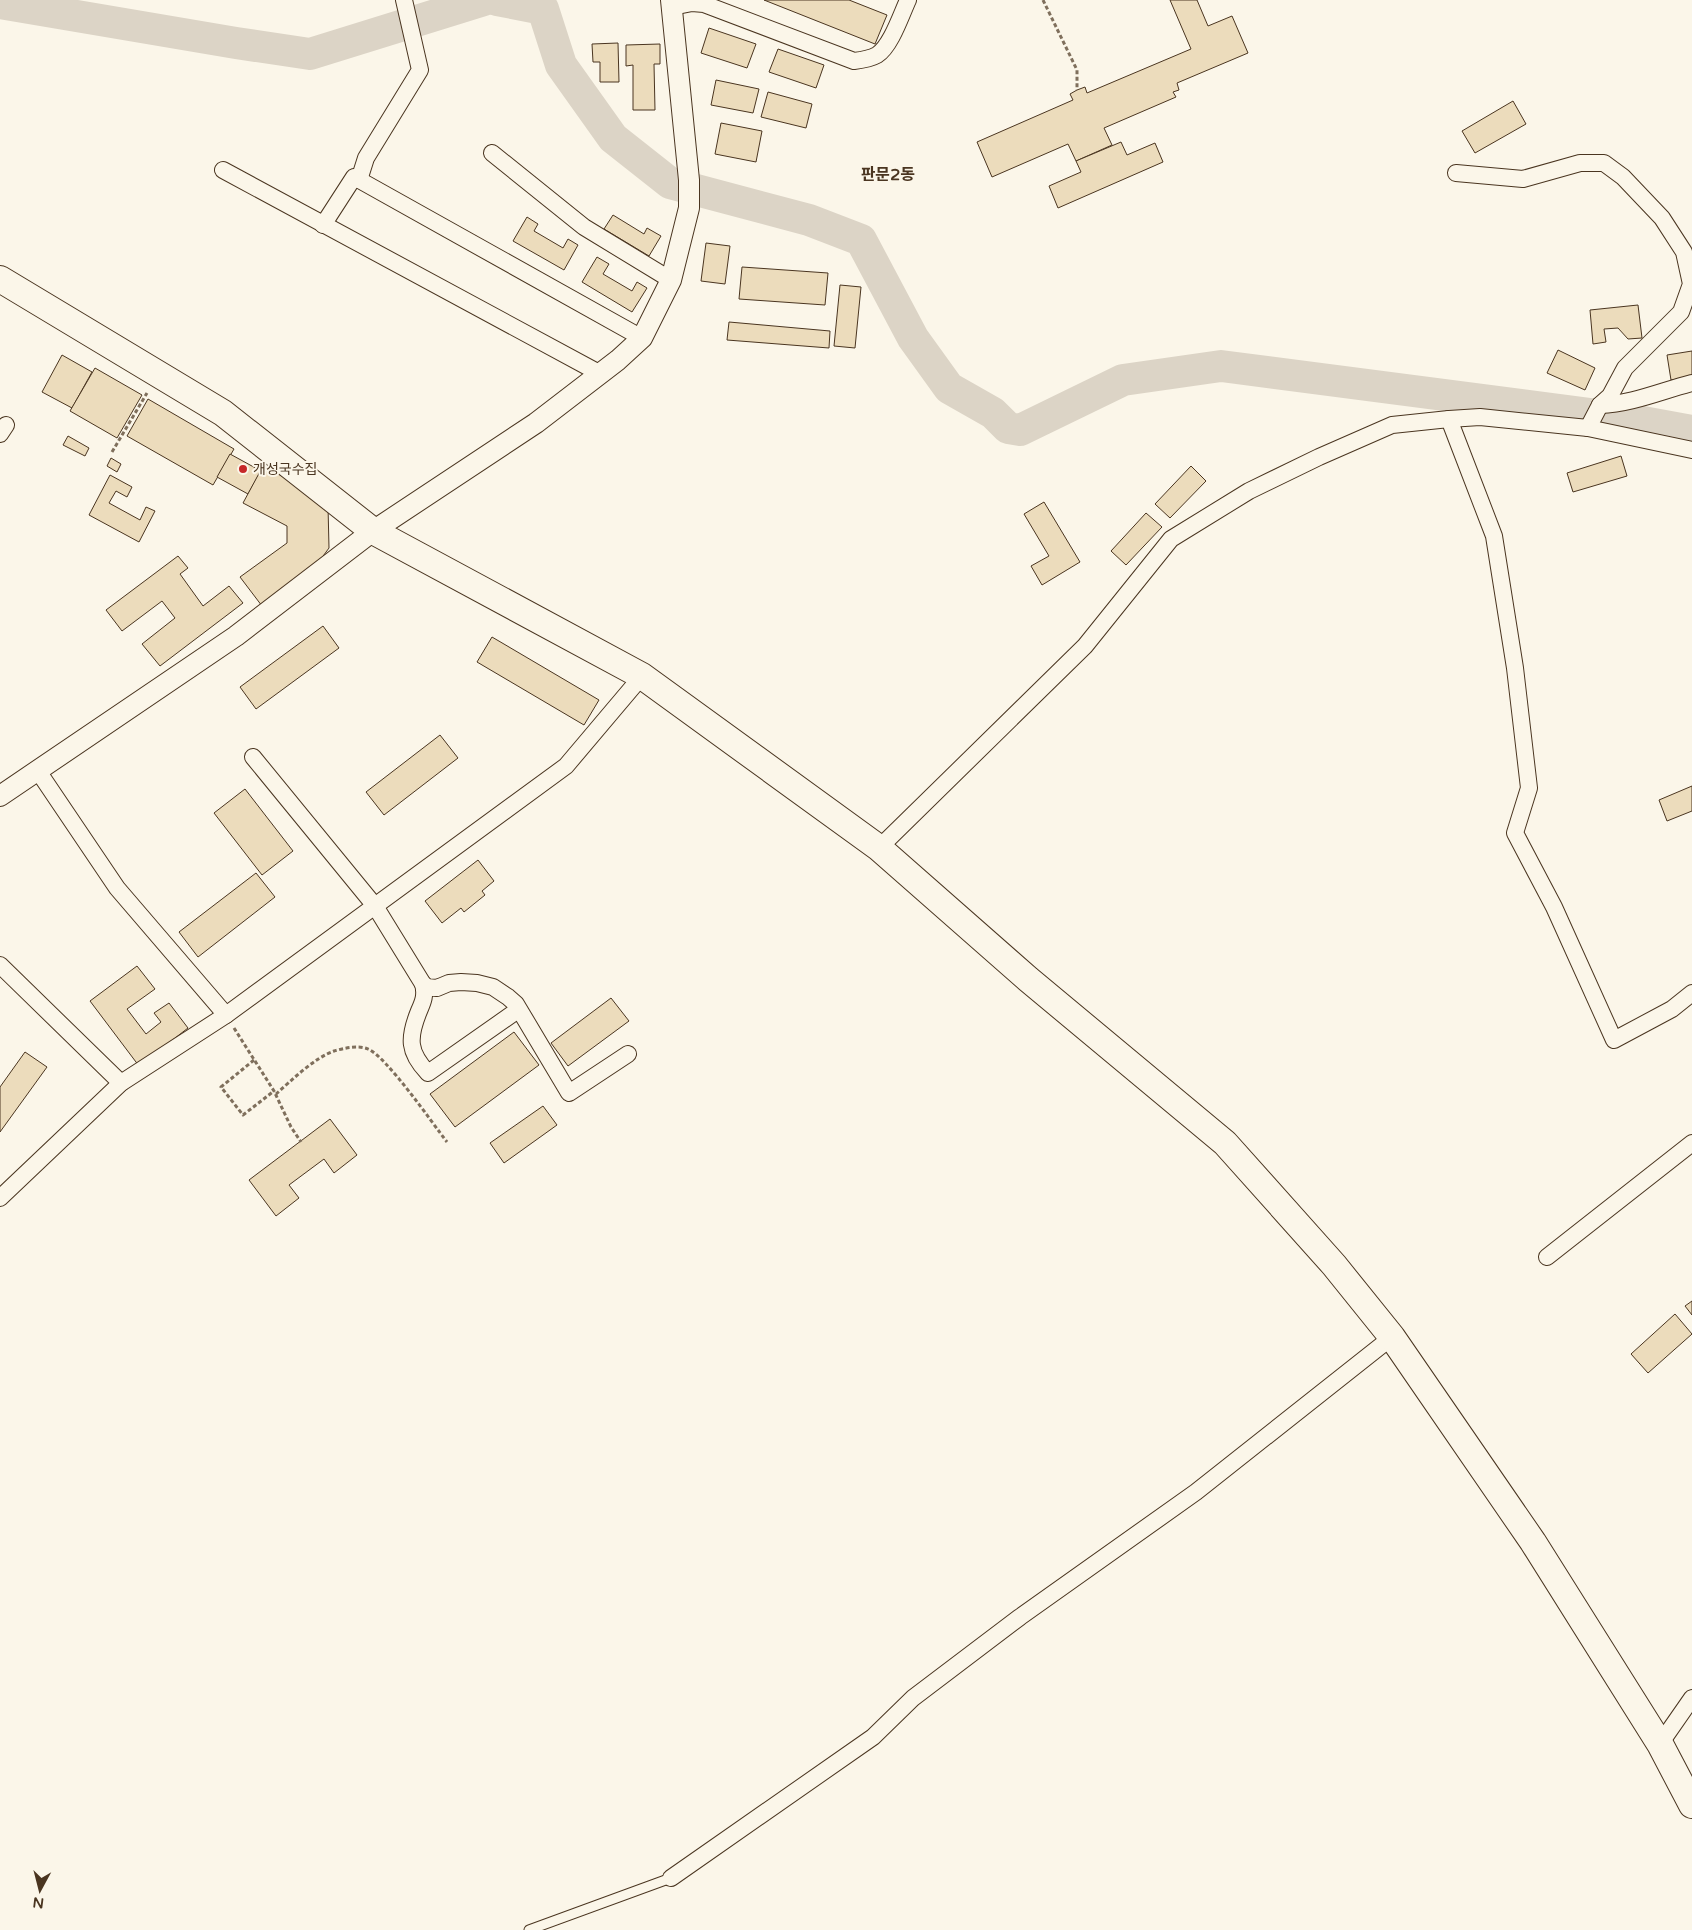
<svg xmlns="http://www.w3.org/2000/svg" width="1692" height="1930" font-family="'Varela Round','Noto Sans KR',sans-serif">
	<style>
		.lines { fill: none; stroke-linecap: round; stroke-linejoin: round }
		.river { stroke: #dcd4c6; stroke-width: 32 }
		.building { fill: #ecdcbc; stroke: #4a3520 }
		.service-casing { stroke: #4a3520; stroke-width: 11 }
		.minor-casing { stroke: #4a3520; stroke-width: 18 }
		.tertiary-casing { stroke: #4a3520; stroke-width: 22 }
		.primary-casing { stroke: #4a3520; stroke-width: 28 }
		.path { stroke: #7f6f5c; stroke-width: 3; stroke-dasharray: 4 2.5; stroke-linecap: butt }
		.service { stroke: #fbf6e9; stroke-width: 9 }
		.minor { stroke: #fbf6e9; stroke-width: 16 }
		.tertiary { stroke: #fbf6e9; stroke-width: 20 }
		.primary { stroke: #fbf6e9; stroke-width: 26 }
		.poi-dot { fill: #c62828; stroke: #fbf6e9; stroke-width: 2 }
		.labels { text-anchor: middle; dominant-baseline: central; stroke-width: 4; stroke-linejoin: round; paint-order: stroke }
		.poi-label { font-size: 14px; fill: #4a3520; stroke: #fbf6e9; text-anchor: start }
		.quarter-label { font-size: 16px; font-weight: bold; fill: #4a3520; stroke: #fbf6e9 }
	</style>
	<rect width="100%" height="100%" fill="#fbf6e9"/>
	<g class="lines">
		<g class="river">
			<path d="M 497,0 L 543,9 L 561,65 L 613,138 L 670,183 L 809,220 L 861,240 L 913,338 L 949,388 L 993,413 L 1008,428 L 1020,430 L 1123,380 L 1221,366 L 1621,418 L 1692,431"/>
			<path d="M 0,3 L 236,43 L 310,54 L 484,0"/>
		</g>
	</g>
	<g class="building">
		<path d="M 764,0 L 849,0 L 887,15 L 875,44 Z"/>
		<path d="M 1170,0 L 1197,0 L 1208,26 L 1232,16 L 1248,53 L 1177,83 L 1179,90 L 1173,92 L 1176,97 L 1104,128 L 1112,145 L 1076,161 L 1068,144 L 992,177 L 977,142 L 1073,100 L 1070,94 L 1077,90 L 1085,87 L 1087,93 L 1191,49 Z"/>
		<path d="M 709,28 L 756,44 L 747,68 L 701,53 Z"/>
		<path d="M 618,43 L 619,82 L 600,82 L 600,62 L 593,62 L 592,44 Z"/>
		<path d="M 660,44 L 660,64 L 654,64 L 655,110 L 633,110 L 633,65 L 626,66 L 626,45 Z"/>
		<path d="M 778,49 L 824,65 L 816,88 L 769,72 Z"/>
		<path d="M 716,80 L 759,89 L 753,113 L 711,105 Z"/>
		<path d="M 768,92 L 812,104 L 806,128 L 761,117 Z"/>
		<path d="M 1513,101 L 1526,124 L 1475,153 L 1462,131 Z"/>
		<path d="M 721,123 L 762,131 L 756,162 L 715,154 Z"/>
		<path d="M 1121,142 L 1127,155 L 1155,143 L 1163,162 L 1058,208 L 1049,186 L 1081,172 L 1076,161 Z"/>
		<path d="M 613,215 L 644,234 L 647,228 L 661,236 L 649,256 L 604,229 Z"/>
		<path d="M 527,217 L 538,224 L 534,231 L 563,248 L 568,239 L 578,245 L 564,270 L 513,241 Z"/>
		<path d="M 706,243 L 730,246 L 725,284 L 701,281 Z"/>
		<path d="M 597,257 L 609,264 L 603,274 L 632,291 L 637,282 L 647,288 L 632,312 L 582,282 Z"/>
		<path d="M 742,267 L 828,273 L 825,305 L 739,299 Z"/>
		<path d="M 840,285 L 861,287 L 855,348 L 834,346 Z"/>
		<path d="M 1638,305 L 1642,338 L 1628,339 L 1618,328 L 1604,329 L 1606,342 L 1593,344 L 1590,310 Z"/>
		<path d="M 729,322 L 830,331 L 829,348 L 727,340 Z"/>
		<path d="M 1558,350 L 1595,368 L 1585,390 L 1547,373 Z"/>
		<path d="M 1692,351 L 1692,377 L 1671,380 L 1667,355 Z"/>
		<path d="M 62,355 L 92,372 L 72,408 L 42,392 Z"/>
		<path d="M 95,368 L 142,395 L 117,438 L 70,411 Z"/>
		<path d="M 148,399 L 234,449 L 213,485 L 127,436 Z"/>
		<path d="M 68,436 L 89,448 L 85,456 L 63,445 Z"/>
		<path d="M 230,454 L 261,471 L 248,494 L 217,477 Z"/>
		<path d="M 1621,456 L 1627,476 L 1573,492 L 1567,473 Z"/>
		<path d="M 111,458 L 121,464 L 117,472 L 107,466 Z"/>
		<path d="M 263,466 L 318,495 L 328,505 L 329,548 L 315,567 L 262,606 L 240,577 L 287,543 L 287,526 L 243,503 Z"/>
		<path d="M 1191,466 L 1206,481 L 1170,518 L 1155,504 Z"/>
		<path d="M 110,475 L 132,487 L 127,497 L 116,491 L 109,503 L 140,520 L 146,507 L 155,511 L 139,542 L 89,515 Z"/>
		<path d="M 1044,502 L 1080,562 L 1042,585 L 1031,566 L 1049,556 L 1024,514 Z"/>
		<path d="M 1146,513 L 1162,527 L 1126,565 L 1111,551 Z"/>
		<path d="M 178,556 L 188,568 L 180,574 L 203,606 L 229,586 L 243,603 L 160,666 L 142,644 L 175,618 L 162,601 L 122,631 L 106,610 Z"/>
		<path d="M 323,626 L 339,648 L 256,709 L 240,687 Z"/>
		<path d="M 492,637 L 599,700 L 584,725 L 477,662 Z"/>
		<path d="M 440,735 L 458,758 L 384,815 L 366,792 Z"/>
		<path d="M 1692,786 L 1692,811 L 1667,821 L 1659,800 Z"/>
		<path d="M 245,789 L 293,851 L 262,875 L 214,813 Z"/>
		<path d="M 478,860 L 494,881 L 482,891 L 485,895 L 464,912 L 461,908 L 442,923 L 425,901 Z"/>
		<path d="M 256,873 L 275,897 L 198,957 L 179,932 Z"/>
		<path d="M 137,966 L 155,989 L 127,1009 L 146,1034 L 161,1022 L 154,1013 L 169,1003 L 188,1028 L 139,1066 L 90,1001 Z"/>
		<path d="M 611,998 L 629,1021 L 568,1066 L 551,1043 Z"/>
		<path d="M 514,1032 L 539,1065 L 455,1127 L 430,1094 Z"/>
		<path d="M 25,1052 L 47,1067 L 0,1132 L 0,1087 Z"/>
		<path d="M 543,1106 L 557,1125 L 504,1163 L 490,1143 Z"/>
		<path d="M 330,1119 L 357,1155 L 334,1173 L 324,1159 L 289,1185 L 299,1198 L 276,1216 L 249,1180 Z"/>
		<path d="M 1692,1301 L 1692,1315 L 1685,1306 Z"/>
		<path d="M 1675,1314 L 1692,1334 L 1648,1373 L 1631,1354 Z"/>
	</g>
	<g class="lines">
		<g class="service-casing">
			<path id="service" d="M 529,1930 L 671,1878"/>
		</g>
		<g class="minor-casing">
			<g id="minor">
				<path d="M 672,7 L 692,3 L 704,4 L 854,61 C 862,60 870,59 877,55 C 891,46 901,15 908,0"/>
				<path d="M 492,153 L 584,227 L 671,280"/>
				<path d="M 223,170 L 599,373"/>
				<path d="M 1456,173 L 1523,179 L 1580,163 L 1604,163 L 1623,177 L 1662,218 L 1684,252 L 1691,284 L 1681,312 L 1625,368 L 1610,396 L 1600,405 L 1588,428"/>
				<path d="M 359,180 L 366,158 L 420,70 L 404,0"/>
				<path d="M 323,225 L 354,177 L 642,338"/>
				<path d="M 1600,405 C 1632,404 1661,391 1692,383"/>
				<path d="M 1449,419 L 1494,536 L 1515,668 L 1529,788 L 1515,833 L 1554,907 L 1614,1040 L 1672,1009 L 1692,993"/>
				<path d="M 0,434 L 6,425"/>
				<path d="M 253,757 L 375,906 L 423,984"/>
				<path d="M 38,771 L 117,888 L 226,1015"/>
				<path d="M 879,848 L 1085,646 L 1171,539 L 1249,491 L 1319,457 L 1392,425 L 1449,419 L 1480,417 L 1588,428 L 1692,450"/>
				<path d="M 0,965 L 121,1083"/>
				<path d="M 518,1010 L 428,1073 C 408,1052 408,1038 419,1011 C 423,1002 426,995 423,984 L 427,987 L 437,988 L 449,983 L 461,982 L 477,983 L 493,987 L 508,997 L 516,1004 L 569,1093 L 628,1054"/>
				<path d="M 0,1198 L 121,1083 L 226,1015 L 566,766 L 642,676"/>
				<path d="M 1547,1257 L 1692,1143"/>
				<path d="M 1660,1744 L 1692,1698"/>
				<path d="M 671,1878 L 873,1737 L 913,1698 L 1020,1617 L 1196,1492 L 1392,1337"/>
			</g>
		</g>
		<g class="tertiary-casing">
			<path id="tertiary" d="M 0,796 L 236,636 L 373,531 L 536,423 L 618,360 L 642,338 L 671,280 L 689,208 L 689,180 L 671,0"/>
		</g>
		<g class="primary-casing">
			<path id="primary" d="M 0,279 L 223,413 L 373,531 L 642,676 L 879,848 L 1028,979 L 1225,1143 L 1334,1265 L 1392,1337 L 1533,1542 L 1660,1744 L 1692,1805"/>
		</g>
		<g class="path">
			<path d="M 1043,0 L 1077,70 L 1077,90"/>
			<path d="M 112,452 L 147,393"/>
			<path d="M 234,1028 L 274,1091 L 291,1127 L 301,1142"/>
			<path d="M 254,1060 L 221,1087 L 243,1115 L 274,1091"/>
			<path d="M 276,1094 C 292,1080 314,1058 334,1051 C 344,1048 359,1045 368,1049 C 386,1056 433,1124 447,1142"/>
		</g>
		<use href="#service" class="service"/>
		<use href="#minor" class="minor"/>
		<use href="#tertiary" class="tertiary"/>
		<use href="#primary" class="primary"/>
	</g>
	<circle class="poi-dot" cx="243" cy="469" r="5"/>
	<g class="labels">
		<g class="poi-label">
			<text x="253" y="469">개성국수집</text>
		</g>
		<g class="quarter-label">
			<text x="888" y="175">판문2동</text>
		</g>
	</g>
	<g transform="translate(40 1890) rotate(187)" stroke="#fbf6e9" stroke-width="4" paint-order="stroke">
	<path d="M0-4L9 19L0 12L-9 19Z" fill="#4a3520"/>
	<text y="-8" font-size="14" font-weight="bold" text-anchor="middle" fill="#4a3520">N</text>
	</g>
</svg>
